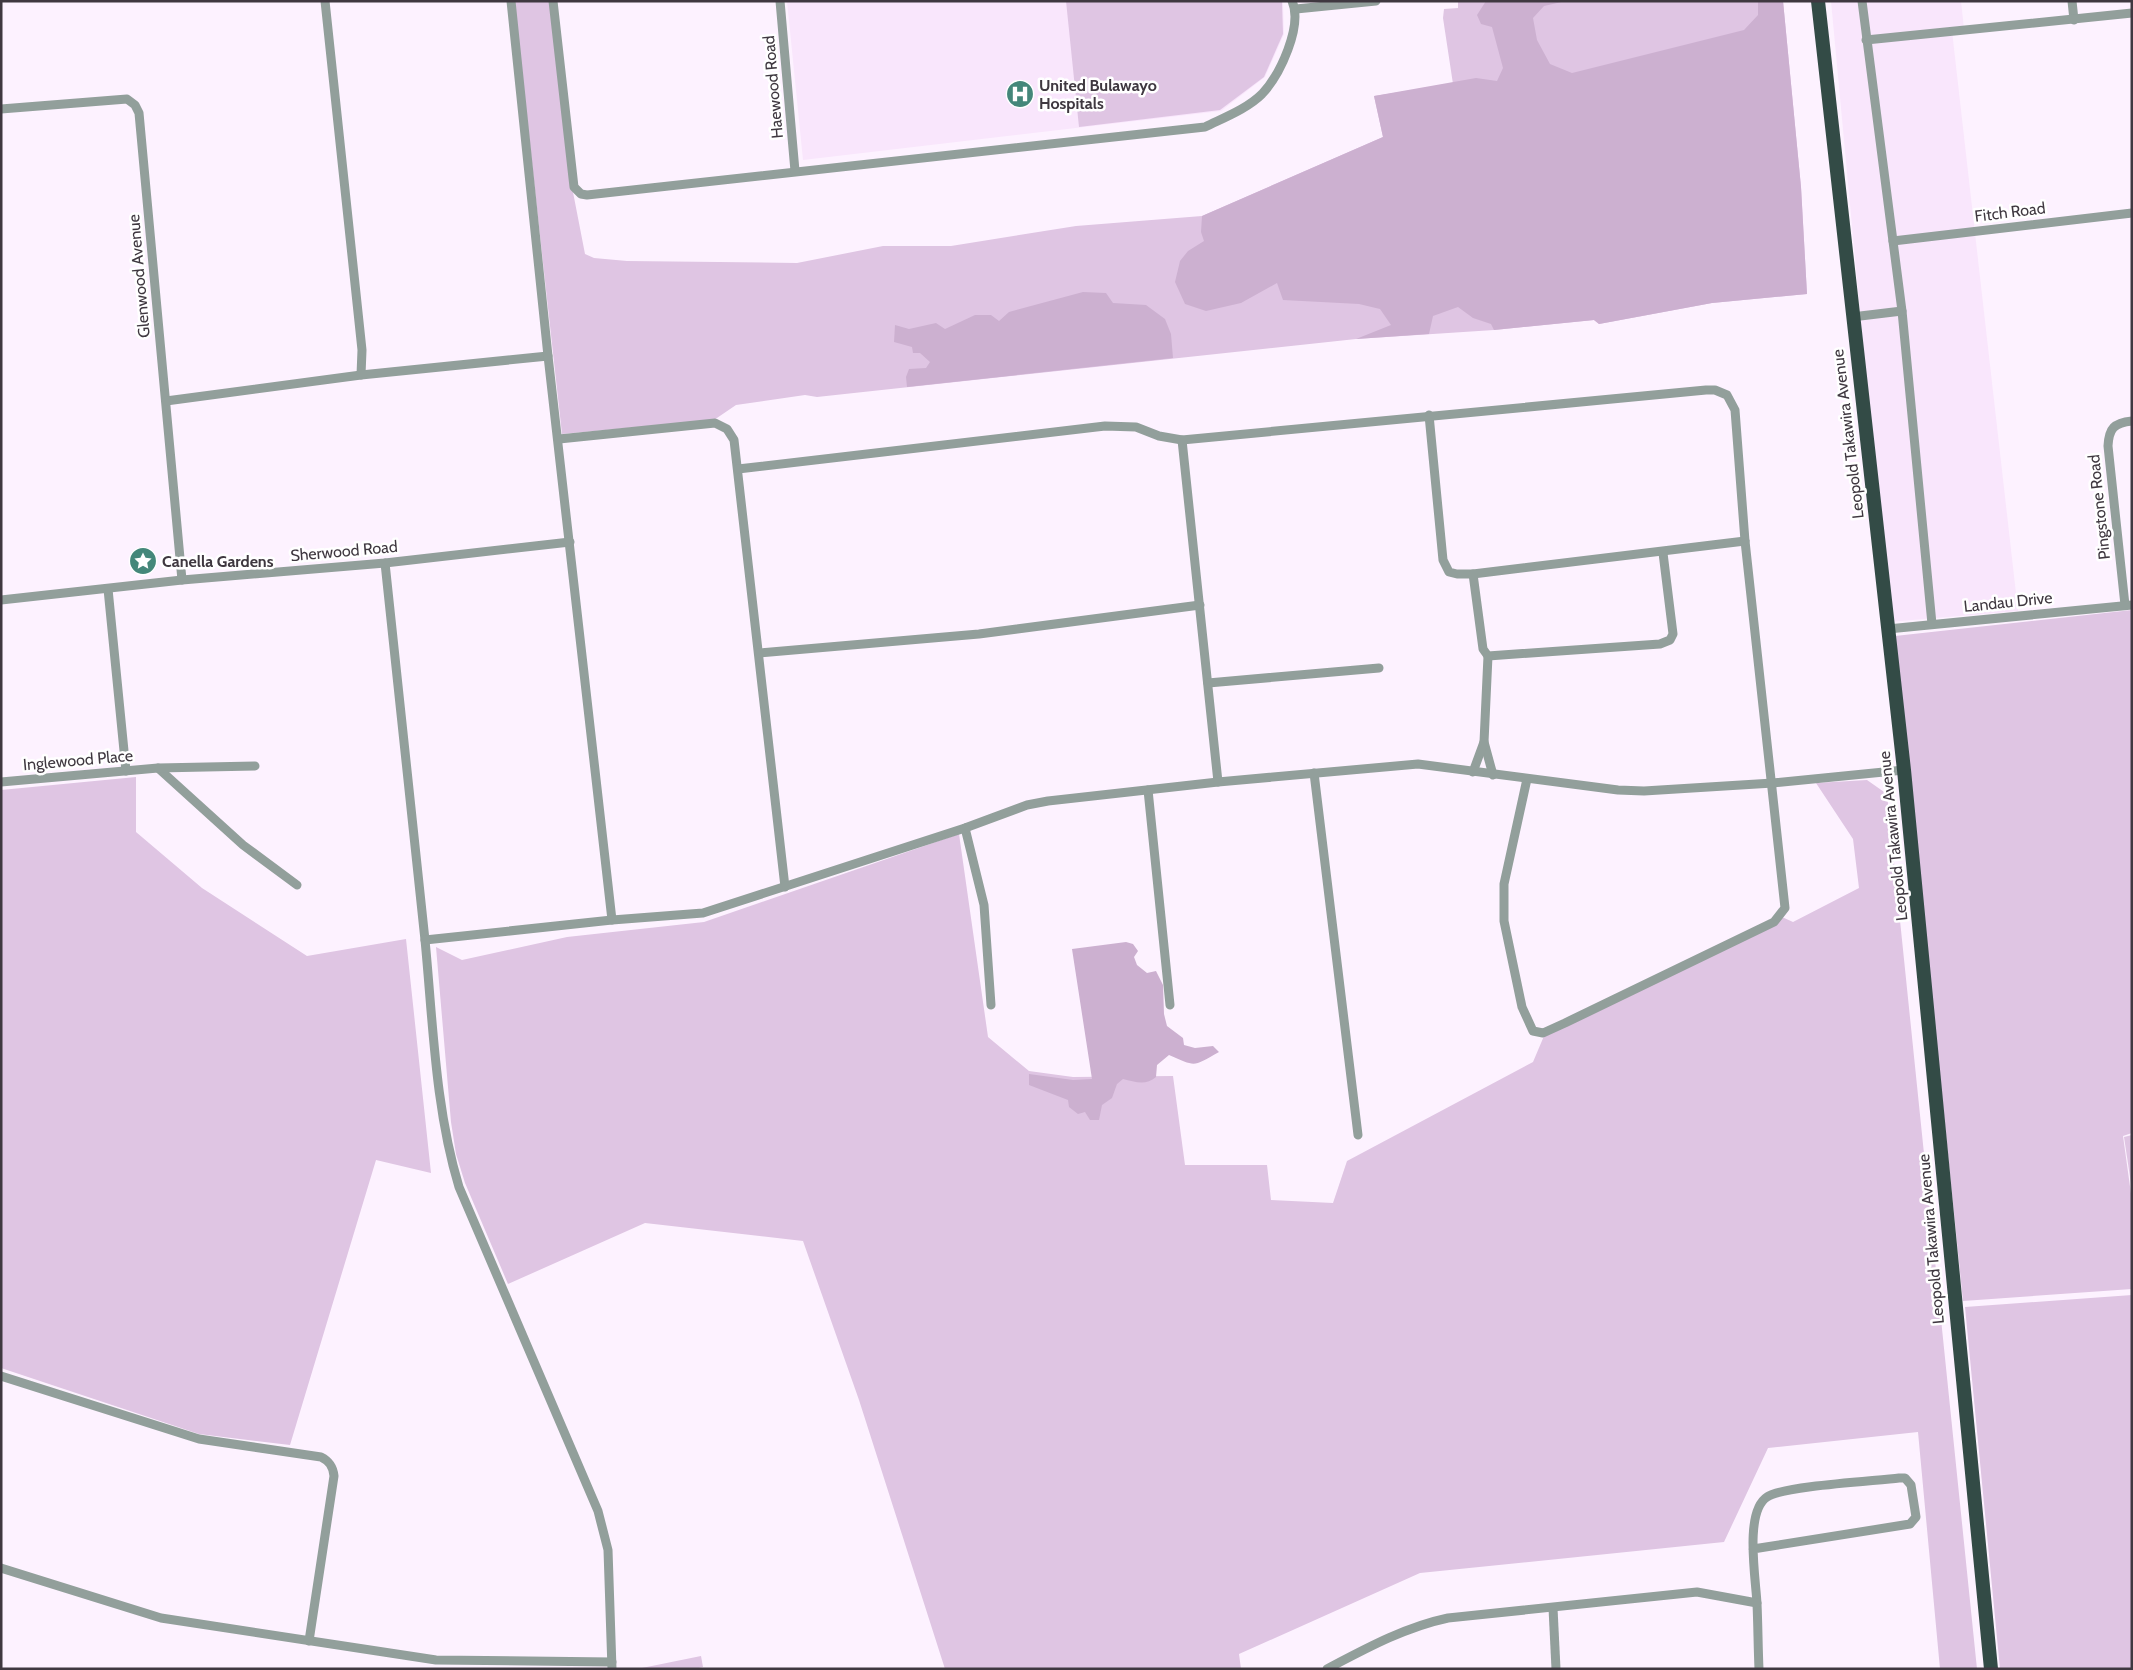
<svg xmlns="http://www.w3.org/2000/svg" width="2133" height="1670" font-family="Cabin,sans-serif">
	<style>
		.built { fill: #f9e6fc }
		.green { fill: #dfc5e3 }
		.forest { fill: #ccb0d0 }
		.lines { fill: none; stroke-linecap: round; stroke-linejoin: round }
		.minor { stroke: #929f9b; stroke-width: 9 }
		.trunk { stroke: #334b46; stroke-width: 14 }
		.labels { text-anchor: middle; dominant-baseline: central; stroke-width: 5; stroke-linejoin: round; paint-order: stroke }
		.poi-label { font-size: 16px; font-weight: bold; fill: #3f3840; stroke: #fff; text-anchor: start }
		.street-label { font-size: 16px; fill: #3f3840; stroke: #fff }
	</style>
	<rect width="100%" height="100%" fill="#fdf2ff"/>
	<g class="built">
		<path d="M 787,1 L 1283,1 L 1284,34 L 1265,77 L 1221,111 L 803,160 Z"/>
		<path d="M 1831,1 L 1961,1 L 1964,29 L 1952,31 L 2018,611 L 1889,622 Z"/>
	</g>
	<g class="green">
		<path d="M 514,1 L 550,1 L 572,187 L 585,254 L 594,258 L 627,261 L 797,263 L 883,246 L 951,246 L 1076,226 L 1202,216 L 1383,137 L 1374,96 L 1453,84 L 1443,18 L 1444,9 L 1458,8 L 1458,1 L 1783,1 L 1801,187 L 1807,294 L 1712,303 L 1599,324 L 1594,320 L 1494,330 L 1356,339 L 817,397 L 805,395 L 736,405 L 714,420 L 562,434 Z"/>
		<path d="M 1066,1 L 1282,1 L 1283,34 L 1264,77 L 1220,110 L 1079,127 Z"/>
		<path d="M 2132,610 L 2132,1133 L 2123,1136 L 2132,1201 L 2132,1289 L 1963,1301 L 1895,636 Z"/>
		<path d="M 136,777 L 136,832 L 202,888 L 307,956 L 406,939 L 431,1173 L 376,1160 L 290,1445 L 199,1434 L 1,1368 L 1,790 Z"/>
		<path d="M 1867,780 L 1887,794 L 1977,1669 L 1940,1669 L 1918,1432 L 1768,1448 L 1724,1542 L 1420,1573 L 1239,1654 L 1241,1669 L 945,1669 L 859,1400 L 803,1241 L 645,1223 L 508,1284 L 465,1183 L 456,1154 L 451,1122 L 436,947 L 462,960 L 567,937 L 704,922 L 959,834 L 988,1037 L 1029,1071 L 1073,1077 L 1173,1076 L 1185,1165 L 1267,1165 L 1271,1200 L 1333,1203 L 1347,1161 L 1533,1062 L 1544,1036 L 1782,917 L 1793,922 L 1859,888 L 1853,839 L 1816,783 Z"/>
		<path d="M 2132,1135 L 2132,1190 L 2124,1137 Z"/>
		<path d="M 2132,1295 L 2132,1669 L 2000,1669 L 1965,1307 Z"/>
		<path d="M 701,1656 L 703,1667 L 694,1669 L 637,1669 Z"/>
	</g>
	<g class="forest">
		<path d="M 1486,1 L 1566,1 L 1544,6 L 1533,18 L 1537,40 L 1550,64 L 1572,73 L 1744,30 L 1758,15 L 1758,1 L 1783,1 L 1801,187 L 1807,294 L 1712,303 L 1599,324 L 1594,320 L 1494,330 L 1491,324 L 1473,318 L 1458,307 L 1433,316 L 1429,334 L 1356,339 L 1391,325 L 1380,309 L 1359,304 L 1283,300 L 1277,283 L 1241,303 L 1206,311 L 1185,304 L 1175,282 L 1180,261 L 1188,251 L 1204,241 L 1201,232 L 1202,216 L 1383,137 L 1374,96 L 1476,78 L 1497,81 L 1503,68 L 1492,27 L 1481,24 L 1477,15 Z"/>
		<path d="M 1083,292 L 1106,293 L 1113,303 L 1146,305 L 1165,319 L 1171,334 L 1173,358 L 907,387 L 906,377 L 909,369 L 926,368 L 930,362 L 920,353 L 913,353 L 912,347 L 894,342 L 895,325 L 909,329 L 936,323 L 945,329 L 975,315 L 991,315 L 999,321 L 1009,312 Z"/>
		<path d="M 1126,942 L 1133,944 L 1138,951 L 1134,957 L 1137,965 L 1147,973 L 1156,971 L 1163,985 L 1164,1014 L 1167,1026 L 1183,1038 L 1184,1045 L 1195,1048 L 1213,1046 L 1219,1052 C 1192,1067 1197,1067 1169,1055 L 1157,1065 L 1156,1077 C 1146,1086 1135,1082 1123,1079 L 1117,1084 L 1112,1098 L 1102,1105 L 1099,1120 L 1090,1120 L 1085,1112 L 1078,1114 L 1069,1107 L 1068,1100 L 1029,1085 L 1029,1074 L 1073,1080 L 1092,1079 L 1072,949 Z"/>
	</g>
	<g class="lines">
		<g class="minor">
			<path d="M 325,1 L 362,350 L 361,375"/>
			<path d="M 553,1 L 574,187 L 581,194 L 587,195 L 1205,127 C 1223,118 1247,109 1262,94 C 1280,75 1303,26 1292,1"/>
			<path d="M 780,1 L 795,171"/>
			<path d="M 1862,1 L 1902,311 L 1932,624"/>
			<path d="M 2072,1 L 2074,20"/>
			<path d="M 1296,9 L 1376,1"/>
			<path d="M 1866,40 L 2132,13"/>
			<path d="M 1,109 L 127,99 L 135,105 L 139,113 L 182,580"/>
			<path d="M 1893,241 L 2132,213"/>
			<path d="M 1852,317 L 1902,311"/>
			<path d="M 166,401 L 361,375 L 548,356"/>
			<path d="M 1429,415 L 1443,560 L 1449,572 L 1457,574 L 1473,574 L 1745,541"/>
			<path d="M 559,439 L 715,423 L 727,429 L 734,440 L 785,887"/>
			<path d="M 1182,440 L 1218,782"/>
			<path d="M 738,469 L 1105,426 L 1136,427 L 1159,436 L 1182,440 L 1706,390 L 1715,390 L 1727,395 L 1735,410 L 1745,541 L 1785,908 L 1774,922 L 1565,1023 L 1543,1033 L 1533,1031 L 1522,1007 L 1504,921 L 1504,884 L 1527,779"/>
			<path d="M 385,563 L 425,940 L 612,920 L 548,356 L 511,1"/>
			<path d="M 1473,574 L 1483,649 L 1488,656 L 1660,644 L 1670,640 L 1673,634 L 1663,553"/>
			<path d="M 108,589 L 126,771"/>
			<path d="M 1,600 L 182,580 L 385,563 L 570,542"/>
			<path d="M 2125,605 L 2108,446 C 2109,428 2114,423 2132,421"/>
			<path d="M 1888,629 L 2132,605"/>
			<path d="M 759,653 L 979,634 L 1200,605"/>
			<path d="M 1488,656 L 1484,742 L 1493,775"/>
			<path d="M 1208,683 L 1379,668"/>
			<path d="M 158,768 L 243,845 L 297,885"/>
			<path d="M 1473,772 L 1484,742"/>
			<path d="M 1314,773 L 1358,1135"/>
			<path d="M 1,782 L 158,768 L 255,766"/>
			<path d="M 1148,790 L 1170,1005"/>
			<path d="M 965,828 L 984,905 L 991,1005"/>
			<path d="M 612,920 L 703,913 L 965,828 L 1027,805 L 1048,801 L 1218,782 L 1418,764 L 1618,790 L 1644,791 L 1773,783 L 1904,770"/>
			<path d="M 425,940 C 433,1022 435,1108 459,1187 L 598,1511 L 608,1550 L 612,1669"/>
			<path d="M 1,1376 L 199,1439 L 321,1457 C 329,1461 333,1466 334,1476 L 309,1641"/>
			<path d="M 1753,1549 L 1910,1524 L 1916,1517 L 1911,1485 L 1905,1478 L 1899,1478 C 1875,1481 1783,1486 1767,1497 C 1744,1512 1756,1580 1757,1604 C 1758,1625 1758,1647 1759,1669"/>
			<path d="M 1,1568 L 161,1618 L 436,1660 L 612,1662"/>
			<path d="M 1553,1608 L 1556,1669"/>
			<path d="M 1327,1669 C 1365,1649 1405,1627 1448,1618 L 1697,1592 L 1757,1603"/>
		</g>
		<path class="trunk" d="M 1818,1 L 1904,770 L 1991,1669"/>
	</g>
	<defs>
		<g id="hospital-disc" transform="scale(1.4375)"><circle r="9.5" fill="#44877a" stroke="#fff"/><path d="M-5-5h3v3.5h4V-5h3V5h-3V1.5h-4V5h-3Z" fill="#fff"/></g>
		<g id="sight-disc" transform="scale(1.4375)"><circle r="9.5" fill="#44877a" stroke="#fff"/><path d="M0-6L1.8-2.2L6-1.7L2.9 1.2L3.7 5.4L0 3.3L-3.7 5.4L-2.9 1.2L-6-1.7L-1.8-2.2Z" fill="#fff"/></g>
	</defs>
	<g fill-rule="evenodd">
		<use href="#hospital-disc" x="1020" y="94"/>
		<use href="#sight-disc" x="143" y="561"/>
	</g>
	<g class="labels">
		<g class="poi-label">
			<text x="1039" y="85">United Bulawayo<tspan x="1039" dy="18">Hospitals</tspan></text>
			<text x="162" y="561">Canella Gardens</text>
		</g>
		<g class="street-label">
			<text transform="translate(773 87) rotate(-95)">Haewood Road</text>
			<text transform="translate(2010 212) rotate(-7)">Fitch Road</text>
			<text transform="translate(139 276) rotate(-95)">Glenwood Avenue</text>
			<text transform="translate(1848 434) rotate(-97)">Leopold Takawira Avenue</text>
			<text transform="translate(2099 507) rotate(-96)">Pingstone Road</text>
			<text transform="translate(344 551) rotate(-5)">Sherwood Road</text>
			<text transform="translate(2008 602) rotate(-6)">Landau Drive</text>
			<text transform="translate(78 760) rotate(-5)">Inglewood Place</text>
			<text transform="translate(1893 836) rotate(-96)">Leopold Takawira Avenue</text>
			<text transform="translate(1931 1239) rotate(-95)">Leopold Takawira Avenue</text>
		</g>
	</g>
	<rect width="2133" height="1670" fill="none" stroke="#3f3840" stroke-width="5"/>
</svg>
